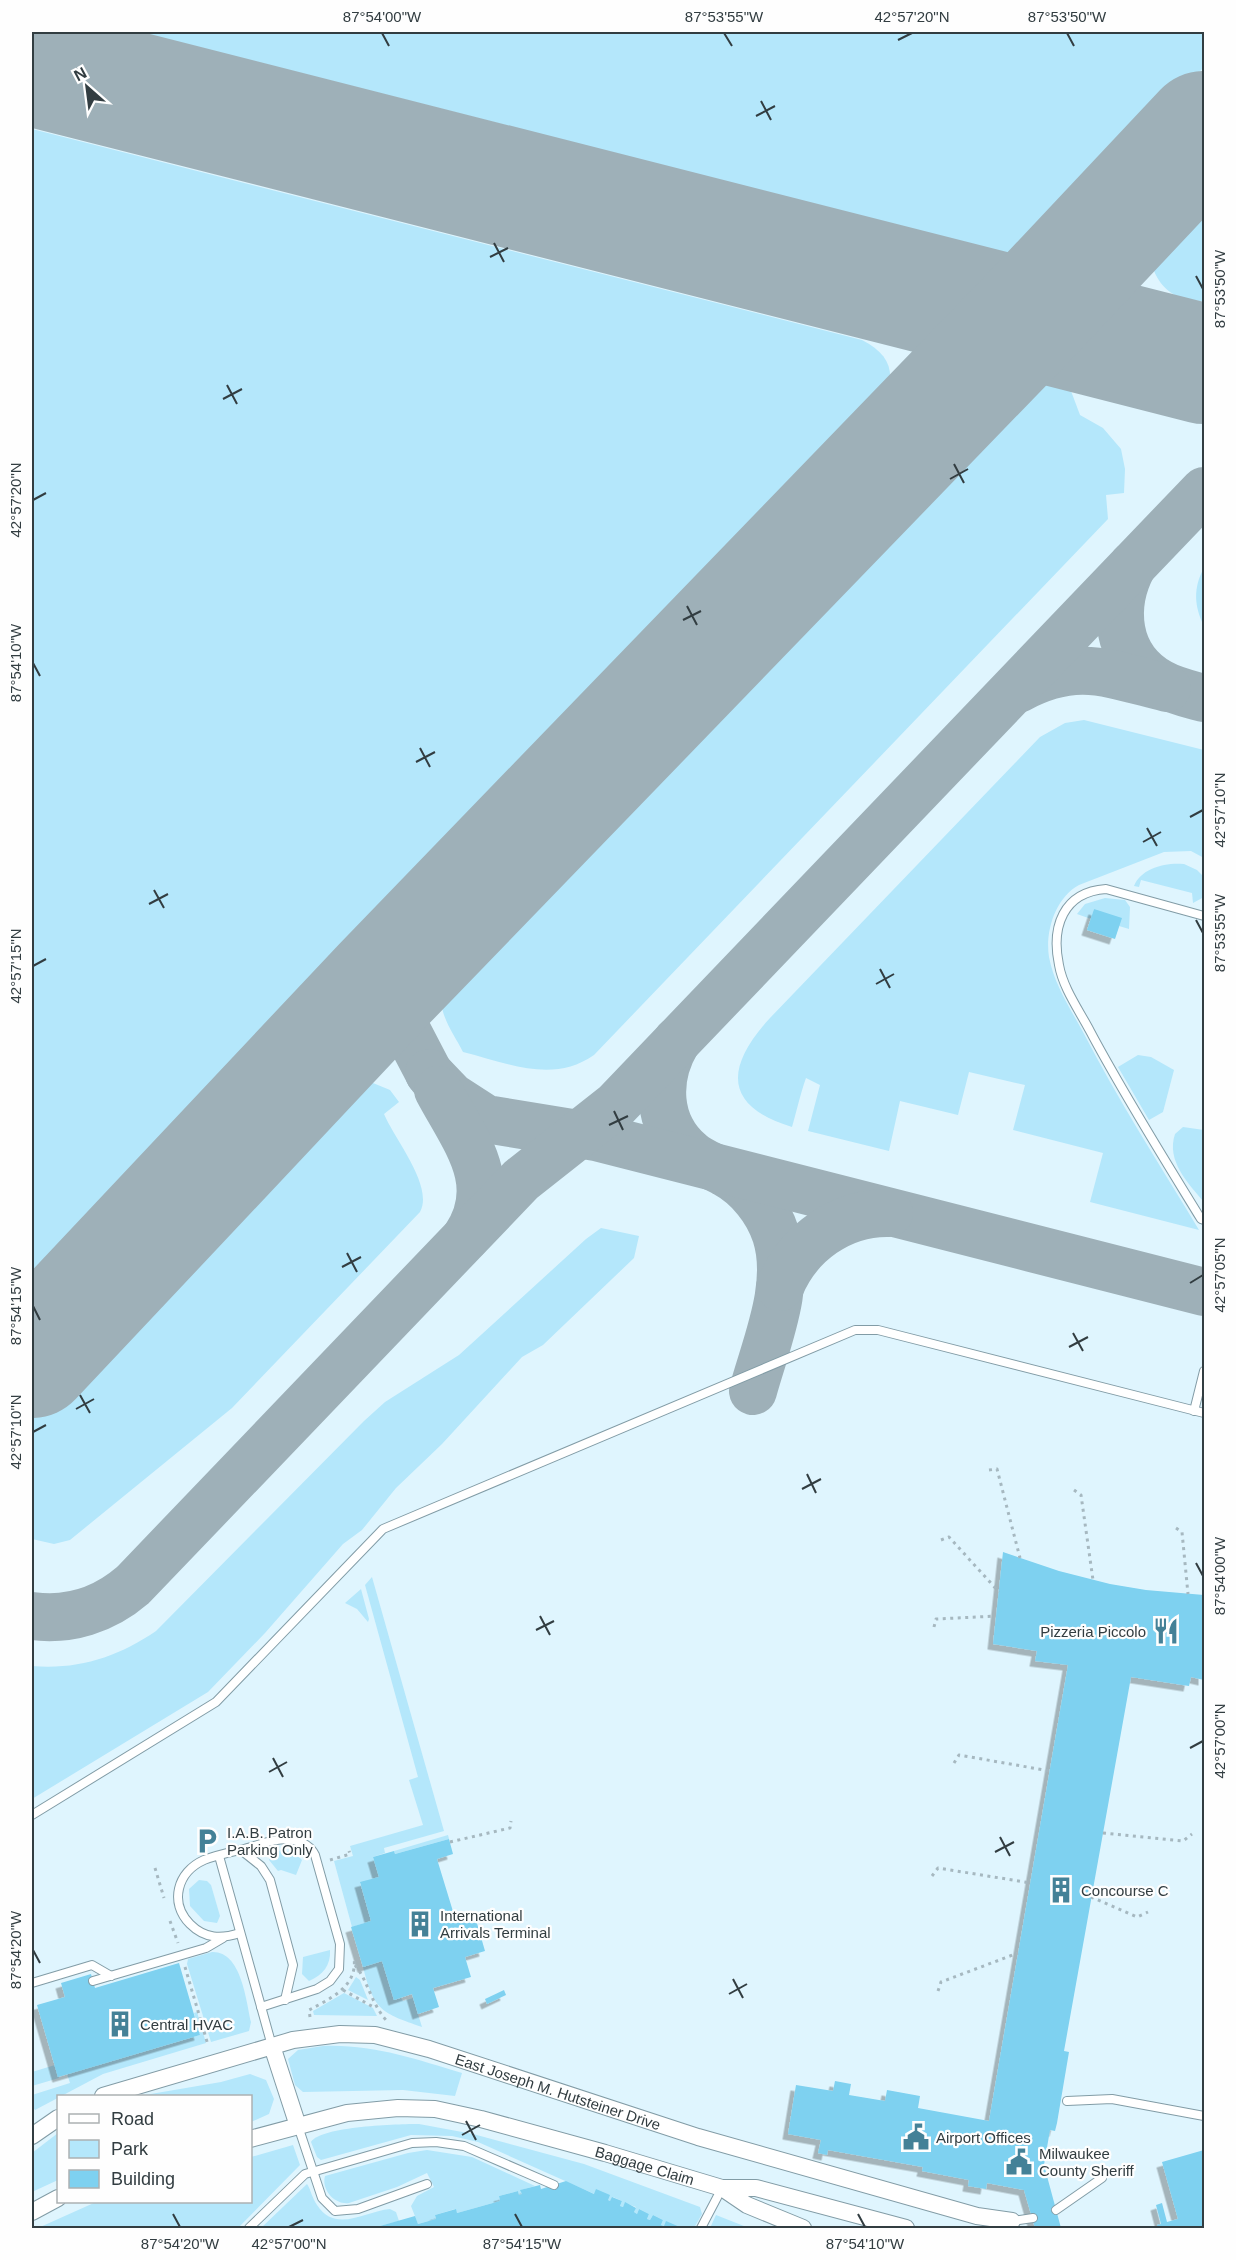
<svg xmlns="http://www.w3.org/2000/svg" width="1236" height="2260" font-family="Helvetica,sans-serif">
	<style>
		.green { fill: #b4e7fb }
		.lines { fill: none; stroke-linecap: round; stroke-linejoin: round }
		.taxiway { stroke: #9eb0b8; stroke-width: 48 }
		.runway { stroke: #9eb0b8; stroke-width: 120 }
		.building { fill: #7ed1f0; filter: url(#shadow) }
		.service-casing { stroke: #829ca6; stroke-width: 10 }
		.minor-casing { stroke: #829ca6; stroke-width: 18 }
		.path { stroke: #a6b8c0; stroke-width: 3; stroke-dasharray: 3 4.5; stroke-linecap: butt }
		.service { stroke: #fff; stroke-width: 8 }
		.minor { stroke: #fff; stroke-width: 16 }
		.ticks { fill: none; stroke: #323d41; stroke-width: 2 }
		.labels { text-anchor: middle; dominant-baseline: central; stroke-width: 4.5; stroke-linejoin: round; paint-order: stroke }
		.poi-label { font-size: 15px; fill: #323d41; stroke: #fefefe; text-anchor: start }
		.street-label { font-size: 15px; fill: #323d41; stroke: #fefefe }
		.neatline { fill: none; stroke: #323d41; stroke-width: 2 }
		.ticks-label { font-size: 15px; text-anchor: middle; fill: #323d41 }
	</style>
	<defs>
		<filter id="shadow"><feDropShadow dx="-5.5" dy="5.5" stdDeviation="0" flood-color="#0004"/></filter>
	</defs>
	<rect width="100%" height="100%" fill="#dff5fe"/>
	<g class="green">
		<path d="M 139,32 L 1204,32 L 1204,67 L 1024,257 Z"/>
		<path d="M 32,129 L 862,340 C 892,355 897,376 882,405 L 32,1298 Z"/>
		<path d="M 1204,186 L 1204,302 C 1196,300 1185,299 1177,296 C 1158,287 1145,262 1154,241 C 1160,227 1193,198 1204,186 Z"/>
		<path d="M 1028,384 L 1042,384 L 1071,391 L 1080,415 L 1103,428 L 1121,449 L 1125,469 L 1124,493 L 1106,495 L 1108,519 L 594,1055 C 553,1084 507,1063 463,1052 C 452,1030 433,1008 445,983 L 1005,395 Z"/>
		<path d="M 1204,568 L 1204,626 C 1194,607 1193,587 1204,568 Z"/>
		<path d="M 1084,720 L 1204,750 L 1204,858 L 1191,851 L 1164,852 L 1079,885 C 1055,898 1045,932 1049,957 C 1054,984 1070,1008 1083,1032 C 1118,1100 1160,1165 1199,1230 L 1090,1202 L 1103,1153 L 1013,1130 L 1025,1085 L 969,1072 L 958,1115 L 900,1101 L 889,1151 L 808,1131 L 820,1085 L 806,1078 C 800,1095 797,1110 792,1127 C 722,1106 726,1066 770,1018 L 1040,737 L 1065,723 Z"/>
		<path d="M 1184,864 L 1197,870 L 1204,877 L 1204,897 L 1193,903 L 1192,893 L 1141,880 L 1139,887 L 1134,886 C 1141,868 1166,862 1184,864 Z"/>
		<path d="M 1105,898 L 1125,900 L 1130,907 L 1129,929 L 1119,926 L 1094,909 L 1091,919 L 1077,914 L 1085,904 Z"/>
		<path d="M 1138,1055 L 1151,1057 L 1174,1070 L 1163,1112 L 1149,1120 L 1118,1067 Z"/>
		<path d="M 373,1083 L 390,1090 L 399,1102 L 384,1114 C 395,1140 434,1186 420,1212 L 232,1408 L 70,1540 L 54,1544 L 32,1539 L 32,1416 L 342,1090 L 354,1084 Z"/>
		<path d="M 1183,1127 L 1204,1130 L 1204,1202 C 1188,1183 1166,1161 1175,1134 Z"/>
		<path d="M 601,1228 L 639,1236 L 634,1258 L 543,1345 L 522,1357 L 442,1444 L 396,1488 L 362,1530 L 343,1544 L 265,1633 L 208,1692 L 32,1799 L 32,1666 C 78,1670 118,1657 156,1631 L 364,1421 L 385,1402 L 459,1355 L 586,1239 Z"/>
		<path d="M 372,1577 L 444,1831 L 384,1848 L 385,1853 L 373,1857 L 379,1877 L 360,1883 L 371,1921 L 352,1927 L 334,1861 L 353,1856 L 350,1846 L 423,1825 L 409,1780 L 418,1777 L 365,1585 Z"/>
		<path d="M 361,1589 L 369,1619 L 368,1622 L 357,1609 L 345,1603 Z"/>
		<path d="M 448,1835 L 449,1839 L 395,1854 L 394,1851 Z"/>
		<path d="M 282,1850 L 293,1852 L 302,1860 L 296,1875 L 281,1870 L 278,1871 L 269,1860 L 271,1853 Z"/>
		<path d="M 199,1880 L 207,1881 L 211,1885 L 220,1916 L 217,1923 L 204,1921 L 190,1906 L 189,1889 Z"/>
		<path d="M 330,1950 C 331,1965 323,1975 309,1981 L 302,1974 L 303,1957 Z"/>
		<path d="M 212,1952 C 241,1951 246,1999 251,2022 L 249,2031 L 211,2042 L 187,1964 L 188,1959 Z"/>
		<path d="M 382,1961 L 394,2000 L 401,1998 L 403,2001 L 413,1998 L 422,2027 C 382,2013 374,2011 363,1967 Z"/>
		<path d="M 356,1977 L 360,1980 L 368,2000 L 348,1990 Z"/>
		<path d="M 344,1993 L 373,2008 L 377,2016 L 314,2015 L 313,2011 Z"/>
		<path d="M 197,2012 L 206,2043 L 103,2074 L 35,2110 L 32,2106 L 32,2095 L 70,2083 L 67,2074 L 200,2035 L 194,2013 Z"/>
		<path d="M 323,2046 C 373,2044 415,2059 462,2073 L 455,2096 L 403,2090 L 303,2092 L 295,2085 L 288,2059 L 298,2050 Z"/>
		<path d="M 55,2065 L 59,2078 L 32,2086 L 32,2072 Z"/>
		<path d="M 250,2074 L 266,2080 L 274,2099 L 269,2114 L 251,2122 L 250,2096 L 139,2096 L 221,2082 Z"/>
		<path d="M 419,2124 L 473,2134 L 584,2164 L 700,2207 L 702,2214 L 694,2228 L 664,2226 L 661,2225 L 663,2220 L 653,2215 L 650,2220 L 647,2219 L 649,2214 L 639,2209 L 637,2214 L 634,2212 L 636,2207 L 625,2203 L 623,2207 L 620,2206 L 622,2201 L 613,2197 L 610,2201 L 478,2142 L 452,2136 L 411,2135 L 321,2160 L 317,2157 L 311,2142 C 321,2126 399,2124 419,2124 Z"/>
		<path d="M 58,2133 L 58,2180 L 32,2192 L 32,2153 Z"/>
		<path d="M 293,2145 L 300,2165 L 238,2228 L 38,2228 L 96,2202 L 250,2202 L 251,2157 Z"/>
		<path d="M 427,2150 L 472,2157 L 535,2186 L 521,2190 L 522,2194 L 519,2195 L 518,2191 L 499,2196 L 500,2201 L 457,2213 L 455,2209 L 435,2215 L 436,2219 L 418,2224 L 411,2206 L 417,2196 L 434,2187 L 427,2173 L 397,2187 L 349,2203 C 335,2205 321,2190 325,2176 L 408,2153 Z"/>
		<path d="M 307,2184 C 311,2190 312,2198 317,2205 C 336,2234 365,2211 390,2209 L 396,2212 L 399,2221 L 380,2226 L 381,2228 L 261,2228 Z"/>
		<path d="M 716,2215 L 749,2228 L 710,2228 Z"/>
	</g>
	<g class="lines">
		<g class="taxiway">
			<path d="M 32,62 L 66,71 L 76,77"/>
			<path d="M 1053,326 L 1066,333 C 1111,344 1170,349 1204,382"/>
			<path d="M 1133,565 C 1111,606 1115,658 1160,683 C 1174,691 1189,694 1204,698"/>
			<path d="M 1018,689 C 1076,658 1107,673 1167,688"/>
			<path d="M 383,985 L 429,1073 L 448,1097"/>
			<path d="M 677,1041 C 655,1078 656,1124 690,1153 C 700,1162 713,1166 725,1173 C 749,1186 768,1210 776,1235 C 792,1285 766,1343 753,1391"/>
			<path d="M 429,1073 L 452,1097 L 486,1119 L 596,1137 L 1204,1292"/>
			<path d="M 438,1090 C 464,1139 502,1183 466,1237"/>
			<path d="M 780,1287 C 798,1243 841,1212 889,1213"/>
			<path d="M 32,1616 C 69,1621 104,1610 133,1585 L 521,1180 L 616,1105 L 1204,491"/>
		</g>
		<g class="runway">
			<path d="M 32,66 L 1204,364"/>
			<path d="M 32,1358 L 383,985 L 1027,319 L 1204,131"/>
		</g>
	</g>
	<g class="building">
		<path d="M 1094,909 L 1122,918 L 1115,939 L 1087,930 Z"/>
		<path d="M 1003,1552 L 1059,1571 L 1110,1584 L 1146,1590 L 1204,1595 L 1204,1680 L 1191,1677 L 1189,1686 L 1131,1677 L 1064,2051 L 1069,2052 L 1057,2123 L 1055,2131 L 1050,2130 L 1044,2165 L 1061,2228 L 1035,2228 L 1024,2190 L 987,2183 L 986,2189 L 968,2186 L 969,2180 L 922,2171 L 923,2167 L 828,2150 L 827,2155 L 818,2153 L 821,2140 L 788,2134 L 796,2085 L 833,2091 L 835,2081 L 851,2084 L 849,2095 L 885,2101 L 887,2090 L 920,2096 L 918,2108 L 989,2121 L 1068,1665 L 1035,1661 L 1037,1651 L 993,1644 Z"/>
		<path d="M 449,1839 L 453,1854 L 437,1859 L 455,1918 L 474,1913 L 485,1951 L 465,1957 L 471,1977 L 433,1988 L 439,2007 L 418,2014 L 412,1994 L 394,2000 L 382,1961 L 363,1967 L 351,1927 L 371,1921 L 360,1882 L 379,1877 L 373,1857 L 394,1851 L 395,1854 Z"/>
		<path d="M 179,1963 L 200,2035 L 58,2077 L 37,2005 L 65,1997 L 61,1983 L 91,1974 L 95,1988 Z"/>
		<path d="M 504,1990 L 506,1995 L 487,2004 L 485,1999 Z"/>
		<path d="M 1204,2150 L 1204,2228 L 1158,2228 L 1157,2225 L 1161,2224 L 1156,2205 L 1162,2203 L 1167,2222 L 1178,2219 L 1162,2162 Z"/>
		<path d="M 566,2181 L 594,2194 L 596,2189 L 610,2195 L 608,2200 L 610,2201 L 612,2197 L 622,2201 L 620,2206 L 623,2207 L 625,2202 L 636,2208 L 634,2212 L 637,2214 L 639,2209 L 649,2214 L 647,2219 L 650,2220 L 653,2215 L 663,2220 L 661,2225 L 664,2226 L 666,2221 L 682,2228 L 381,2228 L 380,2226 L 415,2216 L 418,2224 L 436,2219 L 435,2215 L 456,2209 L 457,2213 L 500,2201 L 499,2196 L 518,2191 L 519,2195 L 522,2194 L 520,2190 L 540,2185 L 541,2189 Z"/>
	</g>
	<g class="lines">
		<g class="service-casing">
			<g id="service">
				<path d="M 1204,916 L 1106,889 C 1063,892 1051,927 1059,965 C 1063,988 1079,1010 1090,1031 C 1124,1095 1163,1157 1201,1219 L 1204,1220"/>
				<path d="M 1194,1411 L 1204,1371"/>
				<path d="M 32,1815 L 216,1702 L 383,1529 L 855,1330 L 878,1330 L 1204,1413"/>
				<path d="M 241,1850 L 261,1866 L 270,1880 L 293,1965 L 285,2000"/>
				<path d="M 219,1856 L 272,2046"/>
				<path d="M 240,1933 C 221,1939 205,1939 190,1924 C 169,1903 177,1872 204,1860 C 216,1855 231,1852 244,1849 C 260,1845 277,1837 293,1840 C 303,1842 311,1847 315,1855 L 340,1944 L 339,1969 L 330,1981 L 317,1989 L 261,2007"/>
				<path d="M 93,1981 L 206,1948 L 223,1938"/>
				<path d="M 32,1983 L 92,1965 L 111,1976"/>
				<path d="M 1067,2101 L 1112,2099 L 1204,2116"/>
				<path d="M 298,2126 L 322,2198 L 335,2211 L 358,2209 L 427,2184"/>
				<path d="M 1056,2210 L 1102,2178"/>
				<path d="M 1012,2221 L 1033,2218"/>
				<path d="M 249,2228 L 305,2174 L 412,2143 L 436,2142 L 464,2146 L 554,2185"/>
				<path d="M 701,2228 L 722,2188"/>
			</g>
		</g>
		<g class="minor-casing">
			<g id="minor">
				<path d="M 272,2046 L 298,2126"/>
				<path id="s1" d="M 103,2096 L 293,2040 L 340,2034 L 375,2035 L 429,2049 L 698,2137 L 977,2216 L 1012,2221"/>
				<path d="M 32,2136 L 58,2118"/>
				<path id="s2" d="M 250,2139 L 347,2113 L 398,2108 L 435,2109 L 481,2119 L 605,2153 L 722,2188 L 747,2205 L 803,2228"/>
				<path d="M 722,2188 L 756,2188 L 906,2228"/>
				<path d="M 32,2212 L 58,2198"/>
			</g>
		</g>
		<g class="path">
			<path d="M 989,1470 L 997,1469 L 1020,1558"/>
			<path d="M 1074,1490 L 1081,1495 L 1093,1580"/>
			<path d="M 1176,1528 L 1182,1532 L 1188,1594"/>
			<path d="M 941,1540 L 949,1537 L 999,1592"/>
			<path d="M 934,1627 L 936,1619 L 996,1616"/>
			<path d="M 954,1763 L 959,1755 L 1050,1771"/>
			<path d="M 1103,1833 L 1183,1841 L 1192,1834"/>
			<path d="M 450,1842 L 510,1828 L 511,1821"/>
			<path d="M 330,1860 L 350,1854 L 349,1851"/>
			<path d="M 155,1868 L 164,1898"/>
			<path d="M 932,1876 L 938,1868 L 1031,1883"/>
			<path d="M 1091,1897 L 1137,1917 L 1148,1912"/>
			<path d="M 170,1921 L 178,1943"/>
			<path d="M 355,1965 C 368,1981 371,2003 386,2020"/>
			<path d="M 185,1967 L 208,2045"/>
			<path d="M 343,1990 L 375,2008"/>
			<path d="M 938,1991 L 941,1982 L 1018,1953"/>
			<path d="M 310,2017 L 309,2010 C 330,1999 358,1986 354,1958"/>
		</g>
		<use href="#service" class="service"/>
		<use href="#minor" class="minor"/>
	</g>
	<path class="ticks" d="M 382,33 L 389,46M 724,33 L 732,46M 1067,33 L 1074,46M 898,40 L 912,33M 761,101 L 771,120M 756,116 L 775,106M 494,243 L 504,262M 490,257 L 508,248M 1196,276 L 1203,289M 227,385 L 237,404M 223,399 L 242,389M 954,464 L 964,483M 950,479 L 968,469M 33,500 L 46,493M 687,606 L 697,625M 683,620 L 701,611M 33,663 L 40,676M 420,748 L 430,767M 416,762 L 435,752M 1190,817 L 1203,810M 1147,828 L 1157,846M 1143,842 L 1161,832M 154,890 L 164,908M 149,904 L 168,894M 1196,920 L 1203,933M 33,966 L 46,959M 880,969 L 890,988M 876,984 L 894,974M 614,1111 L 623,1130M 609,1125 L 628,1116M 347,1253 L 357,1272M 342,1267 L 361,1257M 1190,1283 L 1203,1275M 33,1306 L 40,1320M 1073,1333 L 1083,1351M 1069,1347 L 1088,1337M 80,1395 L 90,1413M 76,1409 L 94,1399M 33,1432 L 46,1425M 807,1474 L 816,1493M 802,1489 L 821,1479M 1196,1563 L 1203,1576M 540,1616 L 550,1635M 536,1630 L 554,1621M 1190,1748 L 1203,1741M 273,1758 L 283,1777M 269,1772 L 287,1762M 1000,1837 L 1010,1856M 995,1852 L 1014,1842M 33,1950 L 40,1963M 733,1979 L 743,1998M 729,1994 L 747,1984M 466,2121 L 476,2140M 462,2135 L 480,2125M 173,2214 L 180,2227M 515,2214 L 522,2227M 858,2214 L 865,2227M 289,2227 L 303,2220"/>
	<defs>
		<g id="restaurant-bare" transform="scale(2.07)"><path d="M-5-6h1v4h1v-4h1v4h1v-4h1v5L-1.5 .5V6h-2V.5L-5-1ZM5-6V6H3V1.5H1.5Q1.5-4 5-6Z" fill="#448197" stroke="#fefefe" stroke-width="2.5" paint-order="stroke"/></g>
		<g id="parking-bare" transform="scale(2.07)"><path d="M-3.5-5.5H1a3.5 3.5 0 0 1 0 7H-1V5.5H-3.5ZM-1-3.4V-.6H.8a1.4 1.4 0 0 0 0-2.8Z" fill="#448197" stroke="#fefefe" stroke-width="2.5" paint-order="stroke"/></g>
		<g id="building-bare" transform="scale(2.07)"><path d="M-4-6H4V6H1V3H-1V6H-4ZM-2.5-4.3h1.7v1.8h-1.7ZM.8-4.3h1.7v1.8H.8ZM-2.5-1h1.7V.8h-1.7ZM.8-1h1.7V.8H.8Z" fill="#448197" stroke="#fefefe" stroke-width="2.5" paint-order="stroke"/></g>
		<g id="civic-bare" transform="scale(2.07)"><path d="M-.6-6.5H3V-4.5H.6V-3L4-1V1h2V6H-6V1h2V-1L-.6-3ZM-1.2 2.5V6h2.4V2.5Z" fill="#448197" stroke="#fefefe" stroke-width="2.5" paint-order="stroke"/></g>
	</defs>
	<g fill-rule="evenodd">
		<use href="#restaurant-bare" x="1166" y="1631"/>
		<use href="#parking-bare" x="207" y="1841"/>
		<use href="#building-bare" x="1061" y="1890"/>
		<use href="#building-bare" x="420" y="1924"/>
		<use href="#building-bare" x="120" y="2024"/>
		<use href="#civic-bare" x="916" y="2137"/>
		<use href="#civic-bare" x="1019" y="2162"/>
	</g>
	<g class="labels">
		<g class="poi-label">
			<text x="1146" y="1631" text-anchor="end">Pizzeria Piccolo</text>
			<text x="227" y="1832">I.A.B. Patron<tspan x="227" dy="17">Parking Only</tspan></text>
			<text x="1081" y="1890">Concourse C</text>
			<text x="440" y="1915">International<tspan x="440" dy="17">Arrivals Terminal</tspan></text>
			<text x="140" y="2024">Central HVAC</text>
			<text x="936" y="2137">Airport Offices</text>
			<text x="1039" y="2153">Milwaukee<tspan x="1039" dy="17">County Sheriff</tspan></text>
		</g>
		<g class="street-label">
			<text stroke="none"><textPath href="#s1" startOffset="472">East Joseph M. Hutsteiner Drive</textPath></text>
			<text stroke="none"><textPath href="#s2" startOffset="406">Baggage Claim</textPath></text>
		</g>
	</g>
	<rect width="1236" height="2260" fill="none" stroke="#fefefe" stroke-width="66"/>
	<rect x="57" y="2095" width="195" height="108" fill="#fefefe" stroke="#acb1b2" stroke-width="1.5"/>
	<rect x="69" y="2114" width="30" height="9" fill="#ffffff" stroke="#acb1b2" stroke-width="1.5"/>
	<text x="111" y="2125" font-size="18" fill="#323d41">Road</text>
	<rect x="69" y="2140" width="30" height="18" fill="#b4e7fb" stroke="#acb1b2" stroke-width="1.5"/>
	<text x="111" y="2155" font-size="18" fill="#323d41">Park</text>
	<rect x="69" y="2170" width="30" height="18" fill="#7ed1f0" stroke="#acb1b2" stroke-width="1.5"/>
	<text x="111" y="2185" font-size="18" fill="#323d41">Building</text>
	<g transform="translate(87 87) rotate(332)" stroke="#fefefe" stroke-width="4.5" paint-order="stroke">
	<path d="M0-4.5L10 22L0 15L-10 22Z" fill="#323d41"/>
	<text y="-9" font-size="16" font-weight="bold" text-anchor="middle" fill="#323d41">N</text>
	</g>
	<rect x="33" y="33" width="1170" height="2194" class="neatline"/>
	<g class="ticks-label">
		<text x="382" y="22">87°54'00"W</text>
		<text x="724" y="22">87°53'55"W</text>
		<text x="912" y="22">42°57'20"N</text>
		<text x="1067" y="22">87°53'50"W</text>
		<text transform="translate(1220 289) rotate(-90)" y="5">87°53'50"W</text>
		<text transform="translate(16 500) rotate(-90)" y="5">42°57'20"N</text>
		<text transform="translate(16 663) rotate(-90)" y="5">87°54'10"W</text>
		<text transform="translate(1220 810) rotate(-90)" y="5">42°57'10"N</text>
		<text transform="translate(1220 933) rotate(-90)" y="5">87°53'55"W</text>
		<text transform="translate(16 966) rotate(-90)" y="5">42°57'15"N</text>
		<text transform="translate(1220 1275) rotate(-90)" y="5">42°57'05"N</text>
		<text transform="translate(16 1306) rotate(-90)" y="5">87°54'15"W</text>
		<text transform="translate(16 1432) rotate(-90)" y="5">42°57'10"N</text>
		<text transform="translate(1220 1576) rotate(-90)" y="5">87°54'00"W</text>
		<text transform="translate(1220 1741) rotate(-90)" y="5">42°57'00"N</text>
		<text transform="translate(16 1950) rotate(-90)" y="5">87°54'20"W</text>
		<text x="180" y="2249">87°54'20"W</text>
		<text x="289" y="2249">42°57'00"N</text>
		<text x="522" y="2249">87°54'15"W</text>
		<text x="865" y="2249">87°54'10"W</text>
	</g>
</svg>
